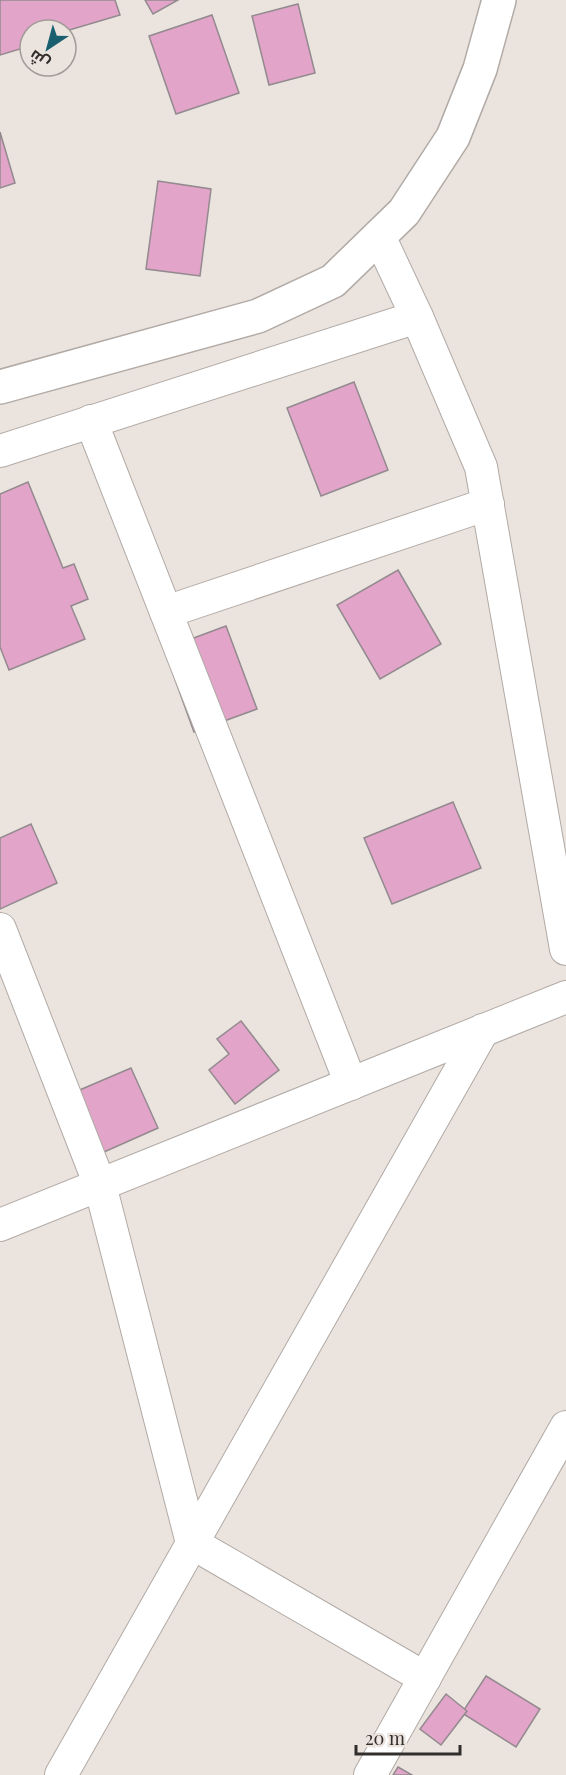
<svg xmlns="http://www.w3.org/2000/svg" width="566" height="1775" font-family="'Playfair Display',Cairo,serif">
	<style>
		.building { fill: #e2a4c8; stroke: #928a8e; stroke-width: 1.5 }
		.lines { fill: none; stroke-linecap: round; stroke-linejoin: round }
		.minor-casing { stroke: #b1aaa5; stroke-width: 34 }
		.tertiary-casing { stroke: #b1aaa5; stroke-width: 36 }
		.minor { stroke: #fff; stroke-width: 32 }
		.tertiary { stroke: #fff; stroke-width: 33 }
	</style>
	<rect width="100%" height="100%" fill="#ebe3de"/>
	<g class="building">
		<path d="M 0,0 L 115,0 L 120,15 L 66,31 L 30,30 L 30,46 L 0,55 Z"/>
		<path d="M 145,0 L 178,0 L 153,14 Z"/>
		<path d="M 298,4 L 315,73 L 269,85 L 252,16 Z"/>
		<path d="M 212,15 L 239,93 L 176,114 L 149,36 Z"/>
		<path d="M 0,132 L 15,183 L 0,188 Z"/>
		<path d="M 158,181 L 211,189 L 200,276 L 146,269 Z"/>
		<path d="M 354,382 L 388,470 L 321,496 L 287,408 Z"/>
		<path d="M 28,482 L 63,568 L 74,564 L 88,599 L 71,606 L 85,639 L 9,670 L 0,647 L 0,494 Z"/>
		<path d="M 398,570 L 441,644 L 380,679 L 337,605 Z"/>
		<path d="M 226,626 L 257,709 L 194,732 L 164,649 Z"/>
		<path d="M 453,802 L 481,868 L 392,904 L 364,838 Z"/>
		<path d="M 31,824 L 57,883 L 0,909 L 0,838 Z"/>
		<path d="M 241,1021 L 279,1070 L 235,1104 L 209,1070 L 229,1054 L 217,1039 Z"/>
		<path d="M 131,1068 L 158,1128 L 95,1156 L 68,1095 Z"/>
		<path d="M 486,1676 L 540,1709 L 516,1747 L 462,1713 Z"/>
		<path d="M 446,1694 L 467,1711 L 441,1745 L 420,1729 Z"/>
		<path d="M 398,1767 L 412,1775 L 393,1775 Z"/>
	</g>
	<g class="lines">
		<g class="minor-casing">
			<g id="minor">
				<path d="M 379,236 L 417,317 L 481,467 L 566,949"/>
				<path d="M 91,421 L 351,1084"/>
				<path d="M 0,451 L 417,317"/>
				<path d="M 166,612 L 488,504"/>
				<path d="M 0,929 L 100,1185 L 192,1543 L 425,1678"/>
				<path d="M 0,1225 L 566,997"/>
				<path d="M 61,1775 L 483,1030"/>
				<path d="M 370,1775 L 566,1427"/>
			</g>
		</g>
		<g class="tertiary-casing">
			<path id="tertiary" d="M 0,387 L 258,316 L 333,281 L 404,212 L 453,137 L 480,69 L 499,0"/>
		</g>
		<use href="#minor" class="minor"/>
		<use href="#tertiary" class="tertiary"/>
	</g>
	<g transform="translate(48 48) rotate(216)"><circle r="28" fill="#ebe3de" stroke="#a19b97" stroke-width="1.5"/>
	<path d="M0-4.5L10 22L0 15L-10 22Z" fill="#195f70"/>
	<text y="-9" font-size="16" font-weight="bold" text-anchor="middle" fill="#312e2c">ش</text>
	</g>
	<path d="M356 1745v9h104v-9" fill="none" stroke="#312e2c" stroke-width="3"/>
	<text x="365" y="1745" font-size="18" fill="#312e2c" stroke="#ebe3de" stroke-width="4.5" paint-order="stroke">20 m</text>
</svg>
